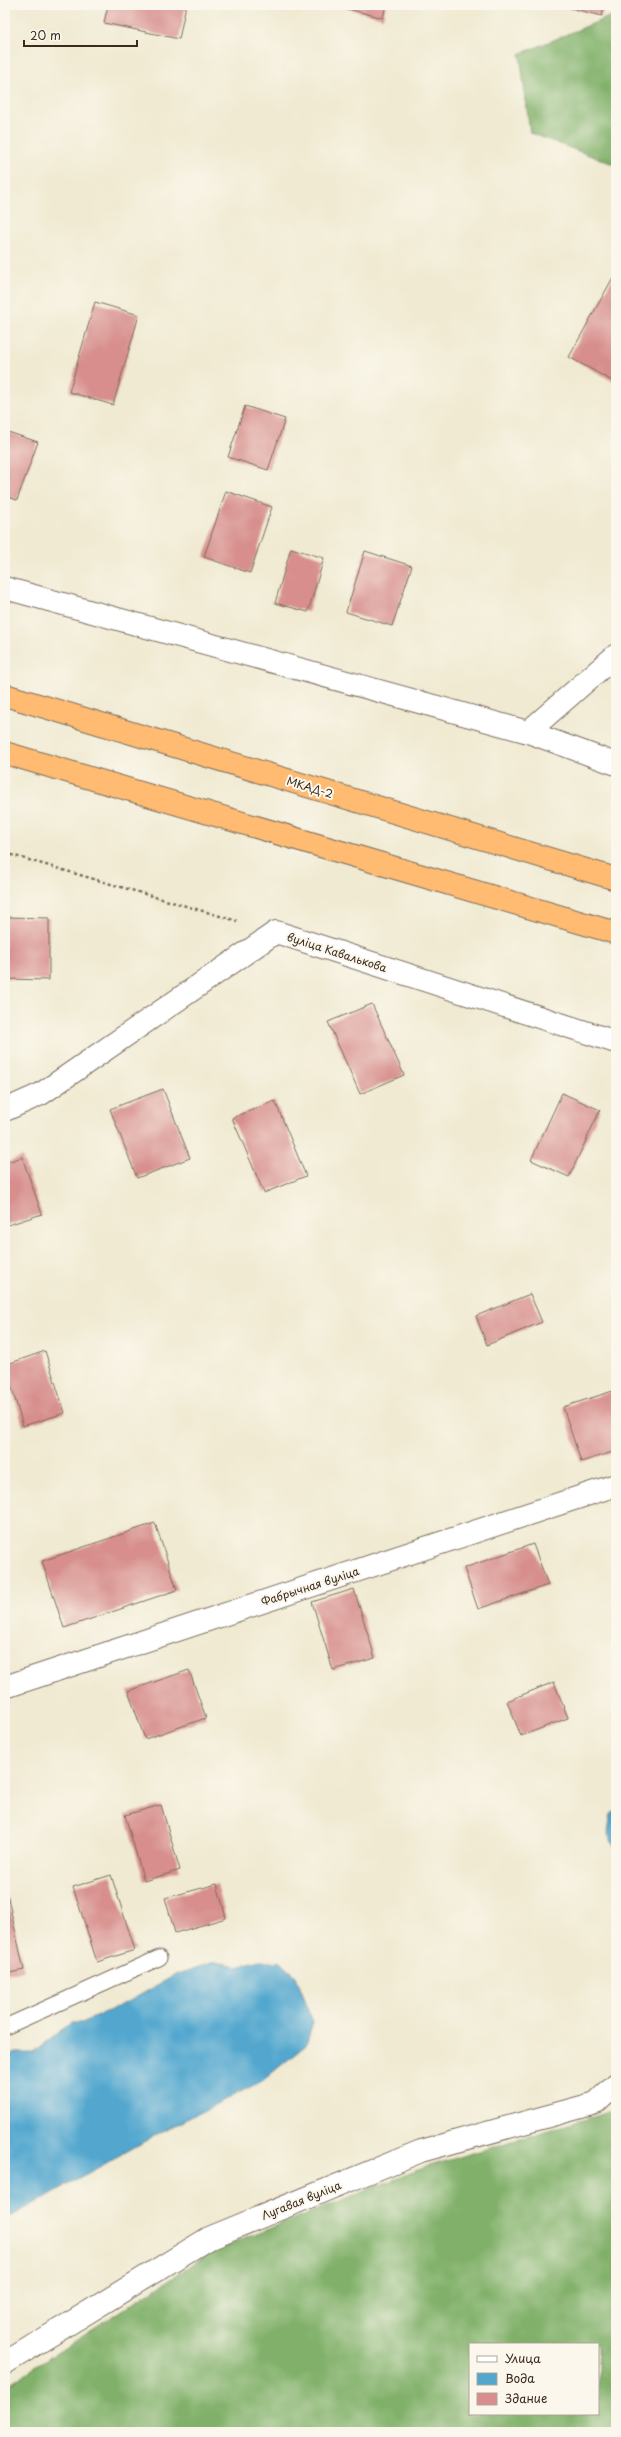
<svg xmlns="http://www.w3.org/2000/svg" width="621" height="2437" font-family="'Playpen Sans',sans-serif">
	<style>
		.forest { fill: #80b069; stroke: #5e6d44; fill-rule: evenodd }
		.water { fill: #53a7cf; stroke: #476876 }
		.building { fill: #d78e8c }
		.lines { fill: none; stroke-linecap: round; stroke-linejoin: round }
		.lane-casing { stroke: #7a6d5d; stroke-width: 17 }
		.street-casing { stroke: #7a6d5d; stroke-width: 24 }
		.highway-casing { stroke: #7a6d5d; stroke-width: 24 }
		.path { stroke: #7a6d5d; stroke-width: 2.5; stroke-dasharray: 3 3; stroke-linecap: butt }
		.lane { stroke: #fff; stroke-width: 15 }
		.street { stroke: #fff; stroke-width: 22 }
		.highway { stroke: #ffbb71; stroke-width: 22 }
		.labels { text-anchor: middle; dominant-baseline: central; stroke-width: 4; stroke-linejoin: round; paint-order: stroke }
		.street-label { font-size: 11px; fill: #3b2a1e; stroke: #fbf7ec }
	</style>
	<rect width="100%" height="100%" fill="#fbf7ec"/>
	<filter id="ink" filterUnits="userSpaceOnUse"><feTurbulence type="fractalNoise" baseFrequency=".025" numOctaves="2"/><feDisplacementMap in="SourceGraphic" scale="8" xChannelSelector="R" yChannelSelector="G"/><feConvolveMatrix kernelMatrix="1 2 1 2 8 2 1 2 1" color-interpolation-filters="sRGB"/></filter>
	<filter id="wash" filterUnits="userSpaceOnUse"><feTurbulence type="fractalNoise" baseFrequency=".012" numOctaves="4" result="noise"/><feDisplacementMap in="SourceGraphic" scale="16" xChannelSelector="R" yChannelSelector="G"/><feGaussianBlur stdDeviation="0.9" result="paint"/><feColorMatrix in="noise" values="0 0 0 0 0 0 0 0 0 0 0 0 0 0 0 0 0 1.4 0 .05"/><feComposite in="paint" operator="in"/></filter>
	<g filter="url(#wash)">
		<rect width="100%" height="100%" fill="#f0ead2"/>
		<g class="forest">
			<path d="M 616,14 L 616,165 L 530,133 L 520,54 Z"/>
			<path d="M 616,2110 L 616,2432 L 5,2432 L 5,2387 L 213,2251 L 423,2168 ZM 470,2344 L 598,2344 L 598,2414 L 470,2414 Z"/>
		</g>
		<g class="water">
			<path d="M 616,1810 L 616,1850 L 608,1834 L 611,1813 Z"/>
			<path d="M 260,1960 L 280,1962 L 296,1976 L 313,2023 L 306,2045 L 262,2081 L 163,2131 L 5,2220 L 5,2058 L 15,2053 L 33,2053 L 71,2023 L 82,2023 L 128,2002 L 177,1974 L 215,1962 L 238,1966 Z"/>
		</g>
		<g id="blocks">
			<g class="building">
				<path d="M 108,5 L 186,5 L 179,39 L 104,23 Z"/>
				<path d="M 333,5 L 386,5 L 383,18 Z"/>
				<path d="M 559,5 L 604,5 L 602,16 Z"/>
				<path d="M 616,272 L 616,383 L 569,357 Z"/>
				<path d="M 95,302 L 139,315 L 113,405 L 69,392 Z"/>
				<path d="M 245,406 L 285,419 L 268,470 L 228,457 Z"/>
				<path d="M 5,431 L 38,442 L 17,500 L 5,496 Z"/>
				<path d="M 226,491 L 272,507 L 250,573 L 204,557 Z"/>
				<path d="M 291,548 L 324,558 L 308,612 L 275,603 Z"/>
				<path d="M 365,551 L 412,566 L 392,626 L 346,612 Z"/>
				<path d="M 5,917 L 49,918 L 49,980 L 5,979 Z"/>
				<path d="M 372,1004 L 404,1075 L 360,1094 L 328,1022 Z"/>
				<path d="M 163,1089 L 190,1158 L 137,1178 L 110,1109 Z"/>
				<path d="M 562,1093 L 600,1110 L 569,1177 L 531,1160 Z"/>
				<path d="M 275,1101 L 306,1176 L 264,1193 L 232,1118 Z"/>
				<path d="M 22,1157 L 42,1214 L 5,1226 L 5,1163 Z"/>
				<path d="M 530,1294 L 542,1322 L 487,1345 L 476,1316 Z"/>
				<path d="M 45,1351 L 65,1413 L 23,1426 L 5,1365 Z"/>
				<path d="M 616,1390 L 616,1451 L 581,1462 L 563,1407 Z"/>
				<path d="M 155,1523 L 177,1590 L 64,1628 L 42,1561 Z"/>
				<path d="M 533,1544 L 548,1585 L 478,1609 L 464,1568 Z"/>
				<path d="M 354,1589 L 375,1658 L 333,1670 L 312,1602 Z"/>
				<path d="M 189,1670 L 206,1718 L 145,1739 L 128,1691 Z"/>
				<path d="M 554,1682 L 568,1718 L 521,1736 L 507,1701 Z"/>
				<path d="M 161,1805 L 180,1870 L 144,1881 L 125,1815 Z"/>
				<path d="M 111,1875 L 135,1950 L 97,1962 L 73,1887 Z"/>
				<path d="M 217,1884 L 226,1918 L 175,1933 L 165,1898 Z"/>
				<path d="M 8,1898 L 24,1970 L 5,1974 L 5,1899 Z"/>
			</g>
		</g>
	</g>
	<g filter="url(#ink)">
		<use href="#blocks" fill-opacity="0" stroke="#7a6d5d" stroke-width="1"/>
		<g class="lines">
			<g class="lane-casing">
				<path id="lane" d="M 5,2027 L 159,1958"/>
			</g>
			<g class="street-casing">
				<g id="street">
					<path d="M 5,588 L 528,732 L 616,655"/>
					<path d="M 528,732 L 616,764"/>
					<path d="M 5,1110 L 41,1094 L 276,932 L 616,1042"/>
					<path d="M 5,1687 L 616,1485"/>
					<path d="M 5,2363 L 209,2238 L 421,2151 L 596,2103 L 616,2084"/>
				</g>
			</g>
			<g class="highway-casing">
				<g id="highway">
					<path d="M 5,695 L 616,879"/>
					<path d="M 5,753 L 616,933"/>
				</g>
			</g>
			<path class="path" d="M 5,853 L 237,921"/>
			<use href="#lane" class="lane"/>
			<use href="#street" class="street"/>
			<use href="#highway" class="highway"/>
		</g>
	</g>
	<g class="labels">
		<g class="street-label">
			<text transform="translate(310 787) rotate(17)">МКАД-2</text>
			<text transform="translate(337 952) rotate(18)">вуліца Кавалькова</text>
			<text transform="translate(310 1586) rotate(-18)">Фабрычная вуліца</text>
			<text transform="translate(301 2200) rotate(-22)">Лугавая вуліца</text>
		</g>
	</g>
	<rect width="621" height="2437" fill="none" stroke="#fbf7ec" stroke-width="20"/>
	<rect x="469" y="2343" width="130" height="72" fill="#fbf7ec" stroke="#aea59a"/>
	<rect x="477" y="2356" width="20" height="6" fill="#ffffff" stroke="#aea59a"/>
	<text x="505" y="2363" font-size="12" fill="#3b2a1e">Улица</text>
	<rect x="477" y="2373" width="20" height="12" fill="#53a7cf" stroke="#aea59a"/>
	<text x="505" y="2383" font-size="12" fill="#3b2a1e">Вода</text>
	<rect x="477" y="2393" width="20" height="12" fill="#d78e8c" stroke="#aea59a"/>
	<text x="505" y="2403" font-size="12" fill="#3b2a1e">Здание</text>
	<path d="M24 40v6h113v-6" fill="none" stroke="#3b2a1e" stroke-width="2"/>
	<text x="30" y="40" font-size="12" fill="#3b2a1e" stroke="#fbf7ec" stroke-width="3" paint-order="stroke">20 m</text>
</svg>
